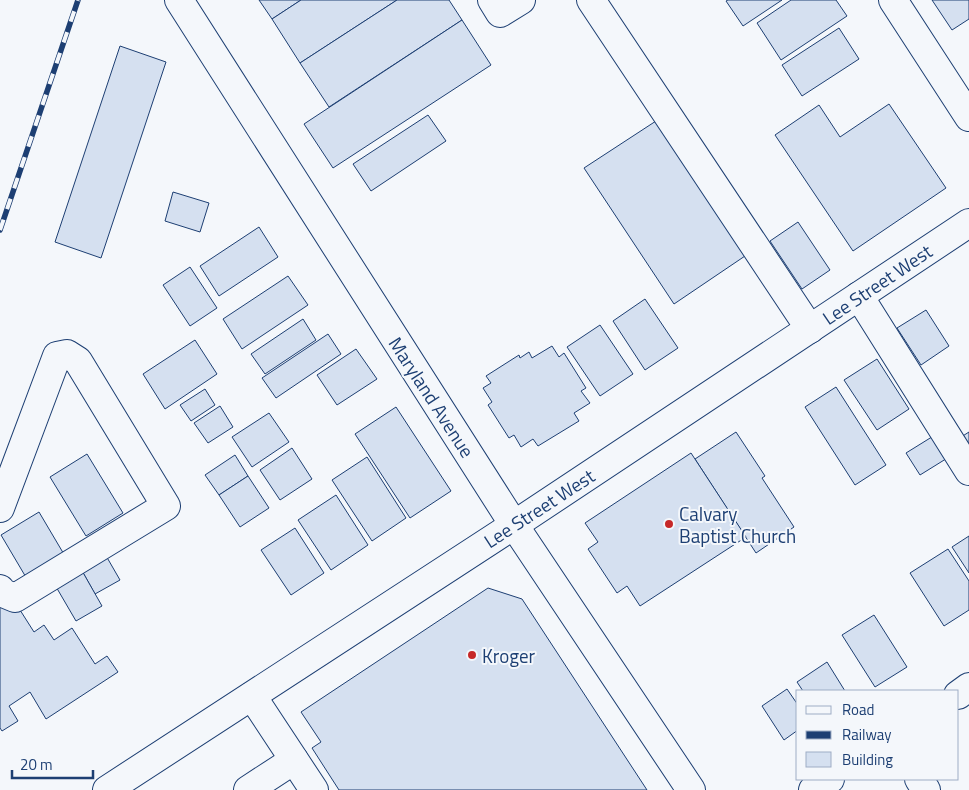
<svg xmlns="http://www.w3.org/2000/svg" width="969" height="790" font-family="'Titillium Web',sans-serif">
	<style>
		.building { fill: #d5e0f0; stroke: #1d3f73 }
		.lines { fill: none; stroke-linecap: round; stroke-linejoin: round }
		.minor-casing { stroke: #1d3f73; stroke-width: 30 }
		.major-casing { stroke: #1d3f73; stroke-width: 30 }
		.minor { stroke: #f4f7fb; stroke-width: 28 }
		.major { stroke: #f4f7fb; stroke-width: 28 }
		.rail-casing { stroke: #1d3f73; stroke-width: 5.5 }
		.rail { stroke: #f4f7fb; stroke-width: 4; stroke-dasharray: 11; stroke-linecap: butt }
		.poi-dot { fill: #c62828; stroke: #f4f7fb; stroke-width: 2 }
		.labels { text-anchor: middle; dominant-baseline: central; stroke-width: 4; stroke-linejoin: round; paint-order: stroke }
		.street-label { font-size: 19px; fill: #1d3f73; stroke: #f4f7fb }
		.poi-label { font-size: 19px; fill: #1d3f73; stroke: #f4f7fb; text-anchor: start }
	</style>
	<rect width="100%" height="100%" fill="#f4f7fb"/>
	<g class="building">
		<path d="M 259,0 L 301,0 L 272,19 Z"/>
		<path d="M 301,0 L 397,0 L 300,63 L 272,19 Z"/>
		<path d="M 397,0 L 449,0 L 462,20 L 329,107 L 300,63 Z"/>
		<path d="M 728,0 L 782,0 L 743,26 L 726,1 Z"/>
		<path d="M 791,0 L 836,0 L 847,16 L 781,60 L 757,23 Z"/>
		<path d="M 932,0 L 969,0 L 969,19 L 952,30 Z"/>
		<path d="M 462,20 L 491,65 L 333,168 L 304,124 Z"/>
		<path d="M 839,28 L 859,59 L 802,96 L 782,65 Z"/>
		<path d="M 120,46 L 166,62 L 101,258 L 55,242 Z"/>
		<path d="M 889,104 L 946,188 L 853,251 L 775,135 L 819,105 L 840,137 Z"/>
		<path d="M 428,115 L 446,141 L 371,191 L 353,164 Z"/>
		<path d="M 656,121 L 745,256 L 674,304 L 584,168 Z"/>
		<path d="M 173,192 L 209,203 L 200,232 L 165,221 Z"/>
		<path d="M 798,222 L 830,270 L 802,289 L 770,241 Z"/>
		<path d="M 259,227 L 278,257 L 219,296 L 200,266 Z"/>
		<path d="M 190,267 L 217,308 L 190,326 L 163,285 Z"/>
		<path d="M 288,276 L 308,305 L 242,349 L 223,319 Z"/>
		<path d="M 645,299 L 678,348 L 645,370 L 613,321 Z"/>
		<path d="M 926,310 L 949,346 L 921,365 L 897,328 Z"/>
		<path d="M 303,319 L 316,340 L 265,374 L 251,354 Z"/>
		<path d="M 600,325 L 633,374 L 600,396 L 567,347 Z"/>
		<path d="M 328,334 L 341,354 L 276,398 L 262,378 Z"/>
		<path d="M 195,340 L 217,374 L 165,409 L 143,374 Z"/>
		<path d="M 552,346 L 559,357 L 564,353 L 586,388 L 581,391 L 590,403 L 574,413 L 579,421 L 538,446 L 533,439 L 521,447 L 514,435 L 509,438 L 488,405 L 492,402 L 483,388 L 491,383 L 486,376 L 519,355 L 520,358 L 529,352 L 532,358 Z"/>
		<path d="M 356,349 L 377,379 L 337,405 L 317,375 Z"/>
		<path d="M 877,359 L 909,409 L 877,430 L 844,380 Z"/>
		<path d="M 836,387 L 886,465 L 855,485 L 805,407 Z"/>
		<path d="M 205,389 L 215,405 L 191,421 L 180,405 Z"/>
		<path d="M 220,406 L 233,427 L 208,443 L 194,423 Z"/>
		<path d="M 396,407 L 451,491 L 410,518 L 355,434 Z"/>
		<path d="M 269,413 L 289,442 L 252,467 L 232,437 Z"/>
		<path d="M 736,432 L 765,476 L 762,478 L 794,527 L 756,553 L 695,459 Z"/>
		<path d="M 969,432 L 969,455 L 958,439 Z"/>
		<path d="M 935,435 L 949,457 L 920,475 L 906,453 Z"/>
		<path d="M 292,448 L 312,479 L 280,500 L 260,470 Z"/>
		<path d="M 691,453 L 746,537 L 640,606 L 627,586 L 617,593 L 588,549 L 598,542 L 585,523 Z"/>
		<path d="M 87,454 L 123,513 L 86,536 L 50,477 Z"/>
		<path d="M 235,455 L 248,476 L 219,495 L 205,475 Z"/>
		<path d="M 367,457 L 406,518 L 372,541 L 332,480 Z"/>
		<path d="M 248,476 L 269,508 L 240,527 L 219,495 Z"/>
		<path d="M 336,495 L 368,545 L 331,570 L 298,520 Z"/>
		<path d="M 39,512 L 65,556 L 27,579 L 1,535 Z"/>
		<path d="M 295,528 L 324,573 L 291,595 L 261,550 Z"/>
		<path d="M 969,536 L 969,573 L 952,547 Z"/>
		<path d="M 948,549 L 969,581 L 969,610 L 944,626 L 910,573 Z"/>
		<path d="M 105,554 L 120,580 L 95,594 L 81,569 Z"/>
		<path d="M 81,569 L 102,606 L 76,621 L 55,585 Z"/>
		<path d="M 488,588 L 522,599 L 647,790 L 339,790 L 312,748 L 321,742 L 301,712 Z"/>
		<path d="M 13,599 L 34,632 L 44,625 L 54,640 L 72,628 L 95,664 L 107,656 L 118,672 L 46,719 L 30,692 L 9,706 L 18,721 L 2,731 L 0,728 L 0,607 Z"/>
		<path d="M 874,615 L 907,667 L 875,687 L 842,635 Z"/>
		<path d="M 827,662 L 845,691 L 803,691 L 797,682 Z"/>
		<path d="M 787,689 L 798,705 L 798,730 L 784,740 L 762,706 Z"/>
	</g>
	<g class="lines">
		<g class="minor-casing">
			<g id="minor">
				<path d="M 179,0 L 514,525 L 691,790"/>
				<path d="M 492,0 L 500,13 L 521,0"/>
				<path d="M 591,0 L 810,329"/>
				<path d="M 893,0 L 969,117"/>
				<path d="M 859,296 L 969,471"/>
				<path d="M 0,508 L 57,356 L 67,354 L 78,361 L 166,506 L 15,598 L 3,593 L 0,589"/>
				<path d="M 958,695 L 969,687"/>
				<path d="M 252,696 L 314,790"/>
				<path d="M 919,779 L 926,790"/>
				<path d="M 248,790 L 294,760"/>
				<path d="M 813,790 L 830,779"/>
			</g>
		</g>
		<g class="major-casing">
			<path id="major" d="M 107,790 L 514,525 L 969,223"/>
		</g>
		<use href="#minor" class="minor"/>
		<use href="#major" class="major"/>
		<g class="rail-casing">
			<path id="rail" d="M 0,230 L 78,0"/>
		</g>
		<use href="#rail" class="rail"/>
	</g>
	<g class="poi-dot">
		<circle cx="669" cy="524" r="5"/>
		<circle cx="472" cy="655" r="5"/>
	</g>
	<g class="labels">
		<g class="street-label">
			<text transform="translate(877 284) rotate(-34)">Lee Street West</text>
			<text transform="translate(432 397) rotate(57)">Maryland Avenue</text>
			<text transform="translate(539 508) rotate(-33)">Lee Street West</text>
		</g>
		<g class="poi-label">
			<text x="679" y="513">Calvary<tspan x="679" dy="22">Baptist Church</tspan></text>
			<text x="482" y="655">Kroger</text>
		</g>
	</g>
	<rect x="796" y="690" width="162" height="90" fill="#f4f7fb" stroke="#9eadc5"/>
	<rect x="806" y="706" width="25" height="8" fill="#f4f7fb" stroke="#9eadc5"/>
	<text x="842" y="715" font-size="15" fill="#1d3f73">Road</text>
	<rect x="806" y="731" width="25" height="8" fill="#1d3f73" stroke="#9eadc5"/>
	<text x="842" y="740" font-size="15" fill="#1d3f73">Railway</text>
	<rect x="806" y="752" width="25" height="15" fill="#d5e0f0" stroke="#9eadc5"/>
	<text x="842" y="765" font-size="15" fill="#1d3f73">Building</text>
	<path d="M12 770v8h81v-8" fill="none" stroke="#1d3f73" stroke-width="2.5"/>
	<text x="20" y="770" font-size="15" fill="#1d3f73" stroke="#f4f7fb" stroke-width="4" paint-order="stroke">20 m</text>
</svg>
